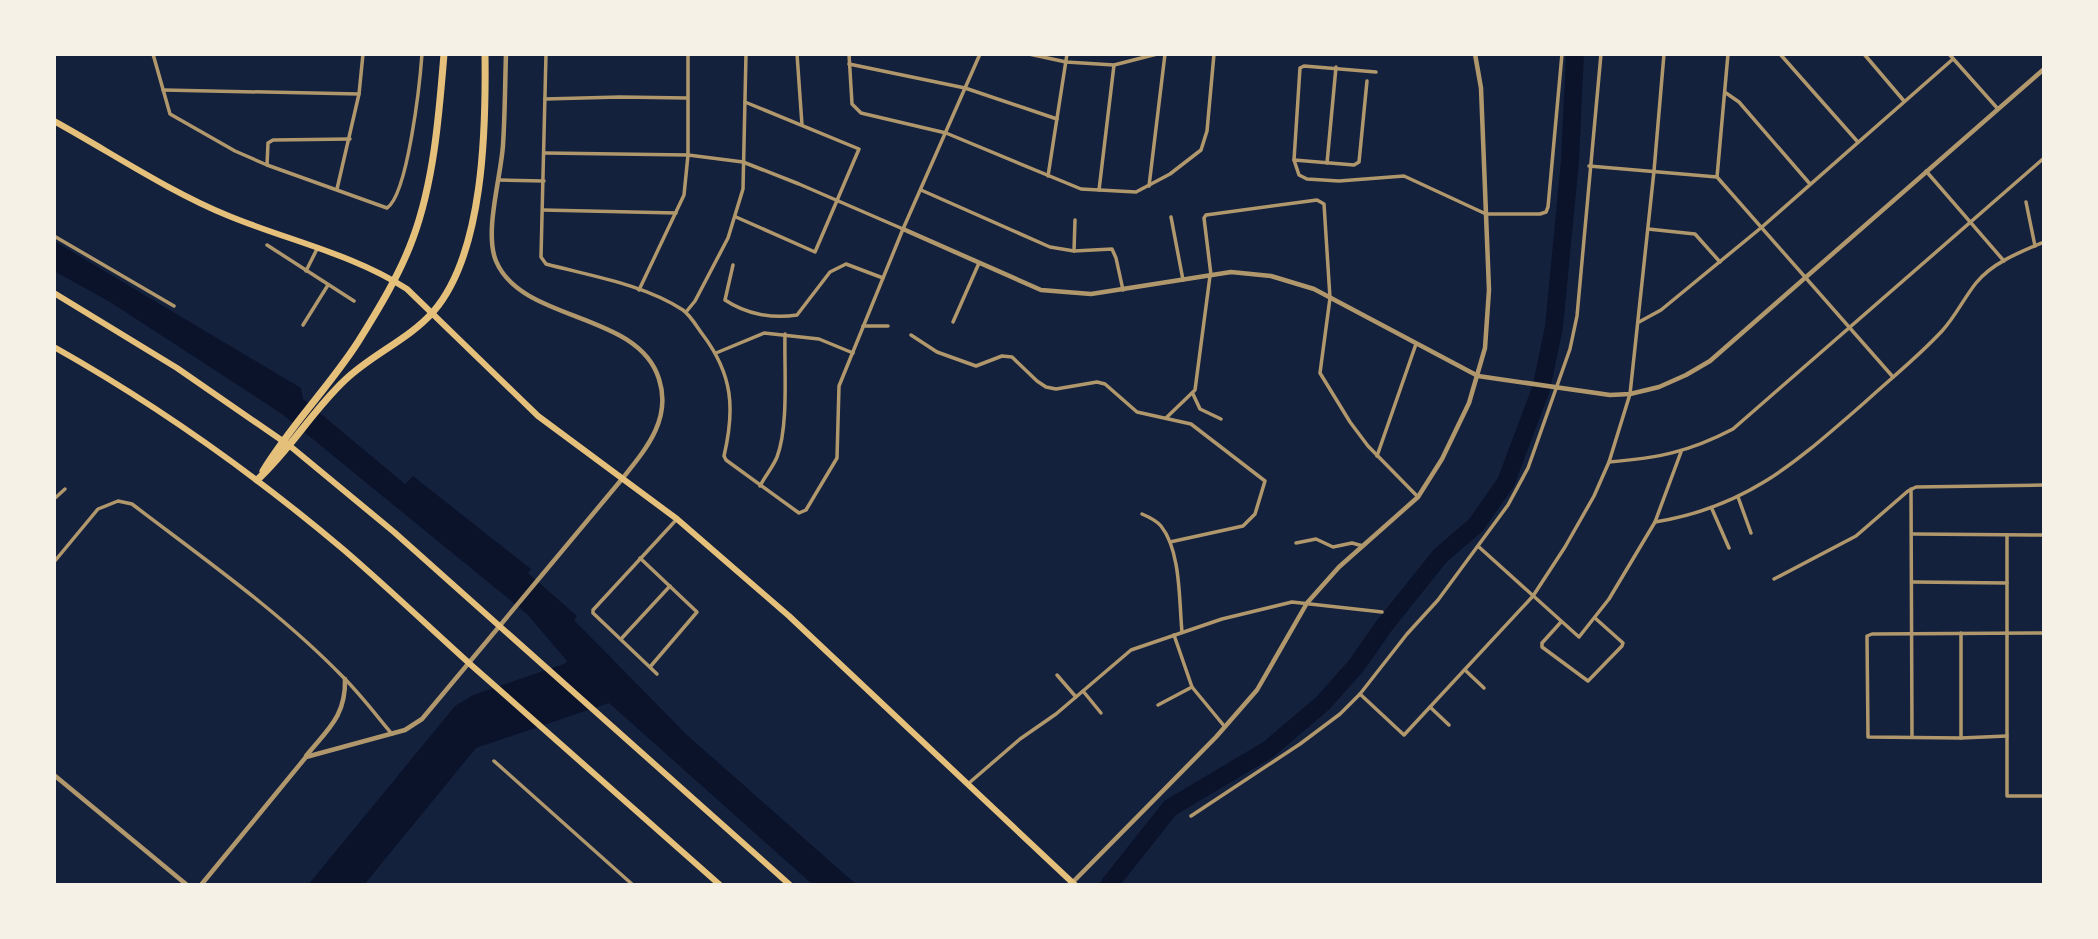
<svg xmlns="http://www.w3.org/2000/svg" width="2098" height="939" font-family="'Fira Sans Condensed',sans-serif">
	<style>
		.water { fill: #0b132b }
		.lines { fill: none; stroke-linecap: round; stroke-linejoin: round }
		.river { stroke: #0b132b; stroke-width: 18 }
		.minor { stroke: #b1986c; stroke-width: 3.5 }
		.tertiary { stroke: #b1986c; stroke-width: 4.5 }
		.primary { stroke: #e5c07b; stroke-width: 6 }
		.trunk { stroke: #e5c07b; stroke-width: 6 }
		.motorway { stroke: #e5c07b; stroke-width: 7 }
	</style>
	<rect width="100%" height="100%" fill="#14213d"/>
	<path class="water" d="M 54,241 L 301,388 L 303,399 L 405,484 L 413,476 L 531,569 L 528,573 L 577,616 L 574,620 L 687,735 L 857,885 L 813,885 L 609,703 L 476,748 L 364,885 L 308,885 L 455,706 L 473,695 L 564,664 L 567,661 L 527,614 L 282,414 L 110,302 L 54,271 Z"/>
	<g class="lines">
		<path class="river" d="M 1109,885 L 1170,808 L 1269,749 L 1323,703 L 1356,666 L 1384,626 L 1440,556 L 1476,525 L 1506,482 L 1541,389 L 1554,327 L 1570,161 L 1575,54"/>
		<g class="minor">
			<path d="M 153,54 L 170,114 L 235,151 L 267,165 L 387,208 C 408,194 420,82 422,54"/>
			<path d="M 546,54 L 541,257 L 546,264 C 591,276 643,284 683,310 C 691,316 697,327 703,335 C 733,375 735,409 724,456 L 726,460 L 799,513 L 806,510 L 837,458 L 839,386 L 903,229 L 980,54"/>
			<path d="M 797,54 L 802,125"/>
			<path d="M 849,54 L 852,104 L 861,113 L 946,133 L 1081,189 L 1136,192 L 1170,174 L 1201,150 L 1207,131 L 1214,54"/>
			<path d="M 1029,54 L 1066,62 L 1114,65 L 1157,54"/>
			<path d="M 1780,54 L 1857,141"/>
			<path d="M 1864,54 L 1904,101"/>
			<path d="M 1949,54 L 1998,109"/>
			<path d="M 849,64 L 965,88 L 1057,119"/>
			<path d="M 1376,72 L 1304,66 L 1300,68 L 1294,160 L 1299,175 L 1307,179 L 1339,181 L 1404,176 L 1486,214 L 1540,214 L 1546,212 L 1548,207 L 1562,54"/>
			<path d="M 163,90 L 359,94"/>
			<path d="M 1726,93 L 1739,102 L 1810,184"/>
			<path d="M 545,99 L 620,97 L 687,98"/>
			<path d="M 545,153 L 688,155 L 743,162 L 799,184 L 903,229"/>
			<path d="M 1294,160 L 1354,165 L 1359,162 L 1367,81"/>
			<path d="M 1327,163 L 1336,67"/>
			<path d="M 267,165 L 268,143 L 273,140 L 350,139"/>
			<path d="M 1589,166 L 1717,177 L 1893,377"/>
			<path d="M 1926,171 L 2004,261"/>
			<path d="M 1048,176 L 1067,54"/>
			<path d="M 1717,177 L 1728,54"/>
			<path d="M 499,180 L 544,181"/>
			<path d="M 1149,186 L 1165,54"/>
			<path d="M 337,189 L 359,94 L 363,54"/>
			<path d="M 921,190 L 1050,247 L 1074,251 L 1112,249 L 1116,258 L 1123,290"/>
			<path d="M 1099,190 L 1114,65"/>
			<path d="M 2026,202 L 2035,246"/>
			<path d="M 543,210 L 676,213"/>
			<path d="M 736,217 L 815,252 L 859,149 L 745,102"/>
			<path d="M 1171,217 L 1183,280"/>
			<path d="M 1648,229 L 1695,234 L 1720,262"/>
			<path d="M 54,236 L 174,306"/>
			<path d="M 267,245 L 354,301"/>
			<path d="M 1074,251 L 1075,220"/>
			<path d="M 733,265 L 725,300 C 746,314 772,319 797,315 L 830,272 L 846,264 L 883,278"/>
			<path d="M 306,271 L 318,247"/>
			<path d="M 1211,275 L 1204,218 L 1206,215 L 1317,200 L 1324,204 L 1330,298 L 1320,373 L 1350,422 L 1368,446 L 1418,497"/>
			<path d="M 639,290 L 684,195 L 688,155 L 688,54"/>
			<path d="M 686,312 L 695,301 L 728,238 L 743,189 L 746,54"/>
			<path d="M 953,322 L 979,263"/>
			<path d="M 1639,322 L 1661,310 L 1762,227 L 1953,59"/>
			<path d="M 303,325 L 328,285"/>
			<path d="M 863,326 L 888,326"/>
			<path d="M 911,335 L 937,352 L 976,366 L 1002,356 L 1012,357 L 1037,381 L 1046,387 L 1056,389 L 1097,382 L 1105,384 L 1137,412 L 1191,424 L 1265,481 L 1255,514 L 1243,526 L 1170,542"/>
			<path d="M 716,353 L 764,333 L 819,339 L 853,353"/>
			<path d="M 1193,394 L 1200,409 L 1221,419"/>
			<path d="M 1166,418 L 1195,390 L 1210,276"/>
			<path d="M 1377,456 L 1416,344"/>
			<path d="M 1609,462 C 1658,458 1689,452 1733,429 L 2044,158"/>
			<path d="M 760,486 C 765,476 773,467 777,457 C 789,425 784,368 785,334"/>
			<path d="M 1911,489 L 1912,737"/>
			<path d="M 1738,497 L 1751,533"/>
			<path d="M 54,499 L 65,489"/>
			<path d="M 1712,509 L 1729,548"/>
			<path d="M 1142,514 C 1149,517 1156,520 1161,526 C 1181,551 1179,601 1182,632"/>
			<path d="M 1655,522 C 1748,507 1796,462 1864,403 C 1890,379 1918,357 1942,331 C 1955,317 1964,298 1976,283 C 1992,263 2020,252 2044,242"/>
			<path d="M 1913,534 L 2044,535"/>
			<path d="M 2007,535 L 2007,796 L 2044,796"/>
			<path d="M 1296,543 L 1316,539 L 1333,547 L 1352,543 L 1363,546"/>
			<path d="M 1479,547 L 1579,637 L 1609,599 L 1655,522 L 1681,452"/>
			<path d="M 640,558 L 697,612 L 650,667"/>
			<path d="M 54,562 L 98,509 L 118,501 L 132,504 C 204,559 280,612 343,677 C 361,695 376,715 392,734"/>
			<path d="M 1774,579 L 1856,536 L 1908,491 L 1916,487 L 2044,485"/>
			<path d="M 1913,582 L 2007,583"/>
			<path d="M 1561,622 L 1542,643 L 1542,647 L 1588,681 L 1622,646 L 1623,643 L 1595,618"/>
			<path d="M 1961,633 L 1961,738"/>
			<path d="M 1174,635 L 1192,687 L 1225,727"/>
			<path d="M 621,639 L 670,586"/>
			<path d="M 1465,670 L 1484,688"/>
			<path d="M 657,674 L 593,613 L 593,610 L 677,519"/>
			<path d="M 1057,675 L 1076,697"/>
			<path d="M 1083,691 L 1101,713"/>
			<path d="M 1360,694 L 1404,735 L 1533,596 L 1565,547 L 1594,496 L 1609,462 L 1630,394 L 1654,171 L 1664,54"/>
			<path d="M 1158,705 L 1192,687"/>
			<path d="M 1430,707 L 1449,725"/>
			<path d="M 2007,736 L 1961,738 L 1868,737 L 1867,636 L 1872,634 L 2044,633"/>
			<path d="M 494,761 L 633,885"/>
			<path d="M 969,783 L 1020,739 L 1056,714 L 1131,650 L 1222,619 L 1292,602 L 1382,612"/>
			<path d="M 1191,816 L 1300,744 L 1340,714 L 1360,694 L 1407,634 L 1438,600 L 1508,505 L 1528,468 L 1570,349 L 1577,316 L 1601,54"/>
		</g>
		<g class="tertiary">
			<path d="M 903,229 L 1041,290 L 1091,294 L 1231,272 L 1271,276 L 1314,289 L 1478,376 L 1610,395 L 1630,394 L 1659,387 L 1686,375 L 1710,361 L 2044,69"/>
			<path d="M 306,756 C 328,729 346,716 345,679"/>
			<path d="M 54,775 L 187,885"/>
			<path d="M 201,885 L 306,757 L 405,730 L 422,719 L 622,479 C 646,449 672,419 659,379 C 638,311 522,323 496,261 C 484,232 501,177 503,145 C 505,115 505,84 506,54"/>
			<path d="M 1070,885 L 1216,737 L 1257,690 L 1307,603 L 1339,567 L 1418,497 L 1442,459 L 1469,403 L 1485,348 L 1489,290 L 1481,88 L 1475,54"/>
		</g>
		<path class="primary" d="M 54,121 C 112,153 168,191 229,216 C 287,240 353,254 407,289 L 538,416 L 677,519 L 789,616 L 1075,885"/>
		<g class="trunk">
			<path d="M 54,293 L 177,368 L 290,446 L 394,532 L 790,885"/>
			<path d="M 54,347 C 157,405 254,474 344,550 C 387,587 428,626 470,664 C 553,738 637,811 720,885"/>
		</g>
		<g class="motorway">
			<path d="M 263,471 C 291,425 329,387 358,342 C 378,310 400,274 413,238 C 434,181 439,115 444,54"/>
			<path d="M 257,480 C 290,450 312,411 345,380 C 372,354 408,340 433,312 C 484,254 486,128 485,54"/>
		</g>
	</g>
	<rect width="2098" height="939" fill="none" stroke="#f6f1e7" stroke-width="112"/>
</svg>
